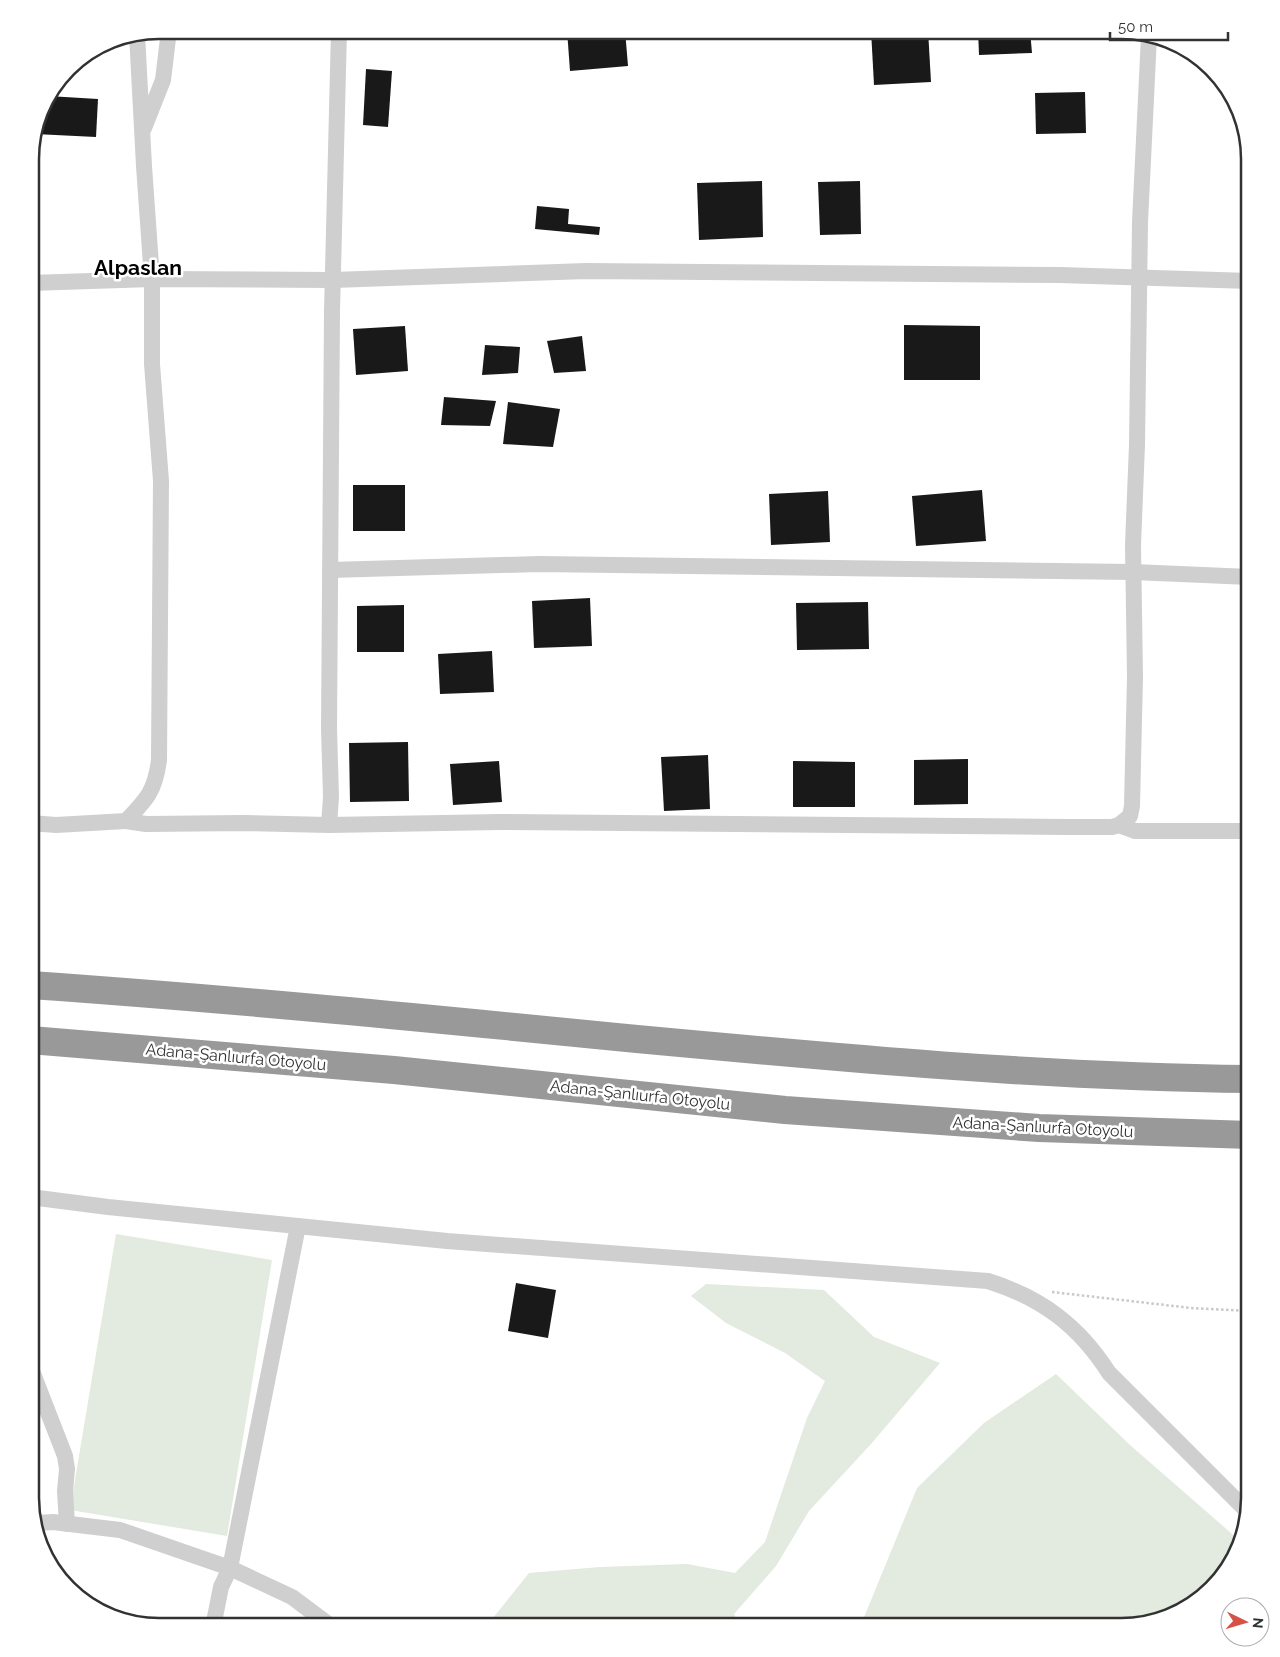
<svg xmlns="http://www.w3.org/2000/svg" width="1280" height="1657" font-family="Raleway,sans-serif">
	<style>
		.green { fill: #e3eadf }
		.building { fill: #191919 }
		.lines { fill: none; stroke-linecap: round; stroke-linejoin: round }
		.path { stroke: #c9c9c9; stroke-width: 2.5; stroke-dasharray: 2.5 2.5; stroke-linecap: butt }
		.street { stroke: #cfcfcf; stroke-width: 16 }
		.highway { stroke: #999; stroke-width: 28 }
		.labels { text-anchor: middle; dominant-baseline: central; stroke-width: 5; stroke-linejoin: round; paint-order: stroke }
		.street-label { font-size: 16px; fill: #323232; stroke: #fff }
		.district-label { font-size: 21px; font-weight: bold; fill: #000; stroke: #fff }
		.rim { fill: none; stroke: #323232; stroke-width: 2.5 }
	</style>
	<rect width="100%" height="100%" fill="#fff"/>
	<g class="green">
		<path d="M 116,1234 L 272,1260 L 227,1536 L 70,1510 Z"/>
		<path d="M 706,1284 L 824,1290 L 874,1337 L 940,1363 L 871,1444 L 809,1511 L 776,1566 L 734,1614 L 739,1627 L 490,1627 L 493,1618 L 529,1573 L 600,1567 L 687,1564 L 735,1573 L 765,1542 L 807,1418 L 825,1381 L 785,1353 L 726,1323 L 691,1296 Z"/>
		<path d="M 1056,1374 L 1130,1445 L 1239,1540 L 1233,1562 L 1192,1605 L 1121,1627 L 860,1627 L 917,1488 L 984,1423 Z"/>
	</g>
	<g class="building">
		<path d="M 567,30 L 625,30 L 628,66 L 570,71 Z"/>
		<path d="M 871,30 L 928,30 L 931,82 L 874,85 Z"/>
		<path d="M 978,30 L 1030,30 L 1032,53 L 979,55 Z"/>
		<path d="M 366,69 L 392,71 L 388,127 L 363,125 Z"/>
		<path d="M 1085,92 L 1086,133 L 1036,134 L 1035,93 Z"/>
		<path d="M 48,96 L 98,99 L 96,137 L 35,134 L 43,102 Z"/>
		<path d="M 762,181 L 763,237 L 699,240 L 697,183 Z"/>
		<path d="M 860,181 L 861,234 L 820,235 L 818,182 Z"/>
		<path d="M 537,206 L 569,209 L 568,224 L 600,227 L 599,235 L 535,229 Z"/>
		<path d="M 904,325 L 980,326 L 980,380 L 904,380 Z"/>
		<path d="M 405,326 L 408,371 L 356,375 L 353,329 Z"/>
		<path d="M 582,336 L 586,371 L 554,373 L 547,341 Z"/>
		<path d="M 485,345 L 520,347 L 518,373 L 482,375 Z"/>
		<path d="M 444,397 L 496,401 L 490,426 L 441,425 Z"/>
		<path d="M 508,402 L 560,409 L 553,447 L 503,444 Z"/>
		<rect x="353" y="485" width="52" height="46"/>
		<path d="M 982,490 L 986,541 L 916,546 L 912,496 Z"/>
		<path d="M 828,491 L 830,542 L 771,545 L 769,494 Z"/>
		<path d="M 590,598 L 592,646 L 534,648 L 532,601 Z"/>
		<path d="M 868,602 L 869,649 L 797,650 L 796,603 Z"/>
		<path d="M 404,605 L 404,652 L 357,652 L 357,606 Z"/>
		<path d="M 492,651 L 494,692 L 440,694 L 438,654 Z"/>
		<path d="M 408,742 L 409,801 L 350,802 L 349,743 Z"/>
		<path d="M 708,755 L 710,809 L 664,811 L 661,757 Z"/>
		<path d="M 968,759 L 968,804 L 914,805 L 914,760 Z"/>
		<path d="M 499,761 L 502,802 L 453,805 L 450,764 Z"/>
		<path d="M 793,761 L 855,762 L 855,807 L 793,807 Z"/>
		<path d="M 516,1283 L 556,1290 L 548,1338 L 508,1331 Z"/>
	</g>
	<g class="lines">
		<path class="path" d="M 1052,1292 L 1191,1308 L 1250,1311"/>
		<g class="street">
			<path d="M 144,128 L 163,80 L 169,30"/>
			<path d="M 30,283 L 152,279 L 333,280 L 586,271 L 1060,275 L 1250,281"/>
			<path d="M 330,570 L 539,564 L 1133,572 L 1250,577"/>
			<path d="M 126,821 L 146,824 L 244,823 L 329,825 L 500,822 L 1068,827 L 1112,827 L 1119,825 L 1130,816 L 1132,806 L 1135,677 L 1133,545 L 1137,445 L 1140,222 L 1149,36"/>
			<path d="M 30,823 L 56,825 L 126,821 C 147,799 155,791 159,760 L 161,481 L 152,364 L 152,279 L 144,166 L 137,34"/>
			<path d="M 329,825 L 331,797 L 329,729 L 332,311 L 339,30"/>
			<path d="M 1119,825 L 1135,831 L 1250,831"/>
			<path d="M 30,1197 L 108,1207 L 447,1241 L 988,1281 C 1042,1298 1079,1326 1109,1373 L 1247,1511"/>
			<path d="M 30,1366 L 65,1456 L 67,1469 L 65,1491 L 67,1524"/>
			<path d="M 37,1523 L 53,1522 L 120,1530 L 230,1568 L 292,1597 L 332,1627"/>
			<path d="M 213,1627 L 221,1587 L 230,1568 L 298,1226"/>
		</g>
		<g class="highway">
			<path d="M 30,985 C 233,999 435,1019 637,1039 C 841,1058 1045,1077 1250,1079"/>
			<path d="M 30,1040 L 394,1070 L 785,1110 L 1039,1128 L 1250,1135"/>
		</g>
	</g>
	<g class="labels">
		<g class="street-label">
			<text transform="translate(236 1057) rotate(5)">Adana-Şanlıurfa Otoyolu</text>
			<text transform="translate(640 1095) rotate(6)">Adana-Şanlıurfa Otoyolu</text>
			<text transform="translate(1043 1127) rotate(3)">Adana-Şanlıurfa Otoyolu</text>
		</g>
		<g class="district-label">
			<text x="138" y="267">Alpaslan</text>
		</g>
	</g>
	<path d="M0 0H1280V1657H0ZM159 39H1121A120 120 0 0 1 1241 159V1498A120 120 0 0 1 1121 1618H159A120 120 0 0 1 39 1498V159A120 120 0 0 1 159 39Z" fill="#fff" fill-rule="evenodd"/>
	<path class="rim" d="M159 39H1121A120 120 0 0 1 1241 159V1498A120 120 0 0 1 1121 1618H159A120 120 0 0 1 39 1498V159A120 120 0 0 1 159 39Z"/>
	<g transform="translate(1245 1622) rotate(95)"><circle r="24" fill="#ffffff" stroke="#adadad"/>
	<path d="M0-4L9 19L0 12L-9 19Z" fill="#d75246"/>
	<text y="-8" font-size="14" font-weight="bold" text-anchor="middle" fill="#323232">N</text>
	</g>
	<path d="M1110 32v8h118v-8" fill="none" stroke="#323232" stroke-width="2.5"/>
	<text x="1118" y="32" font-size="15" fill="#323232" stroke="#ffffff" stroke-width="4" paint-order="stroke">50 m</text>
</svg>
